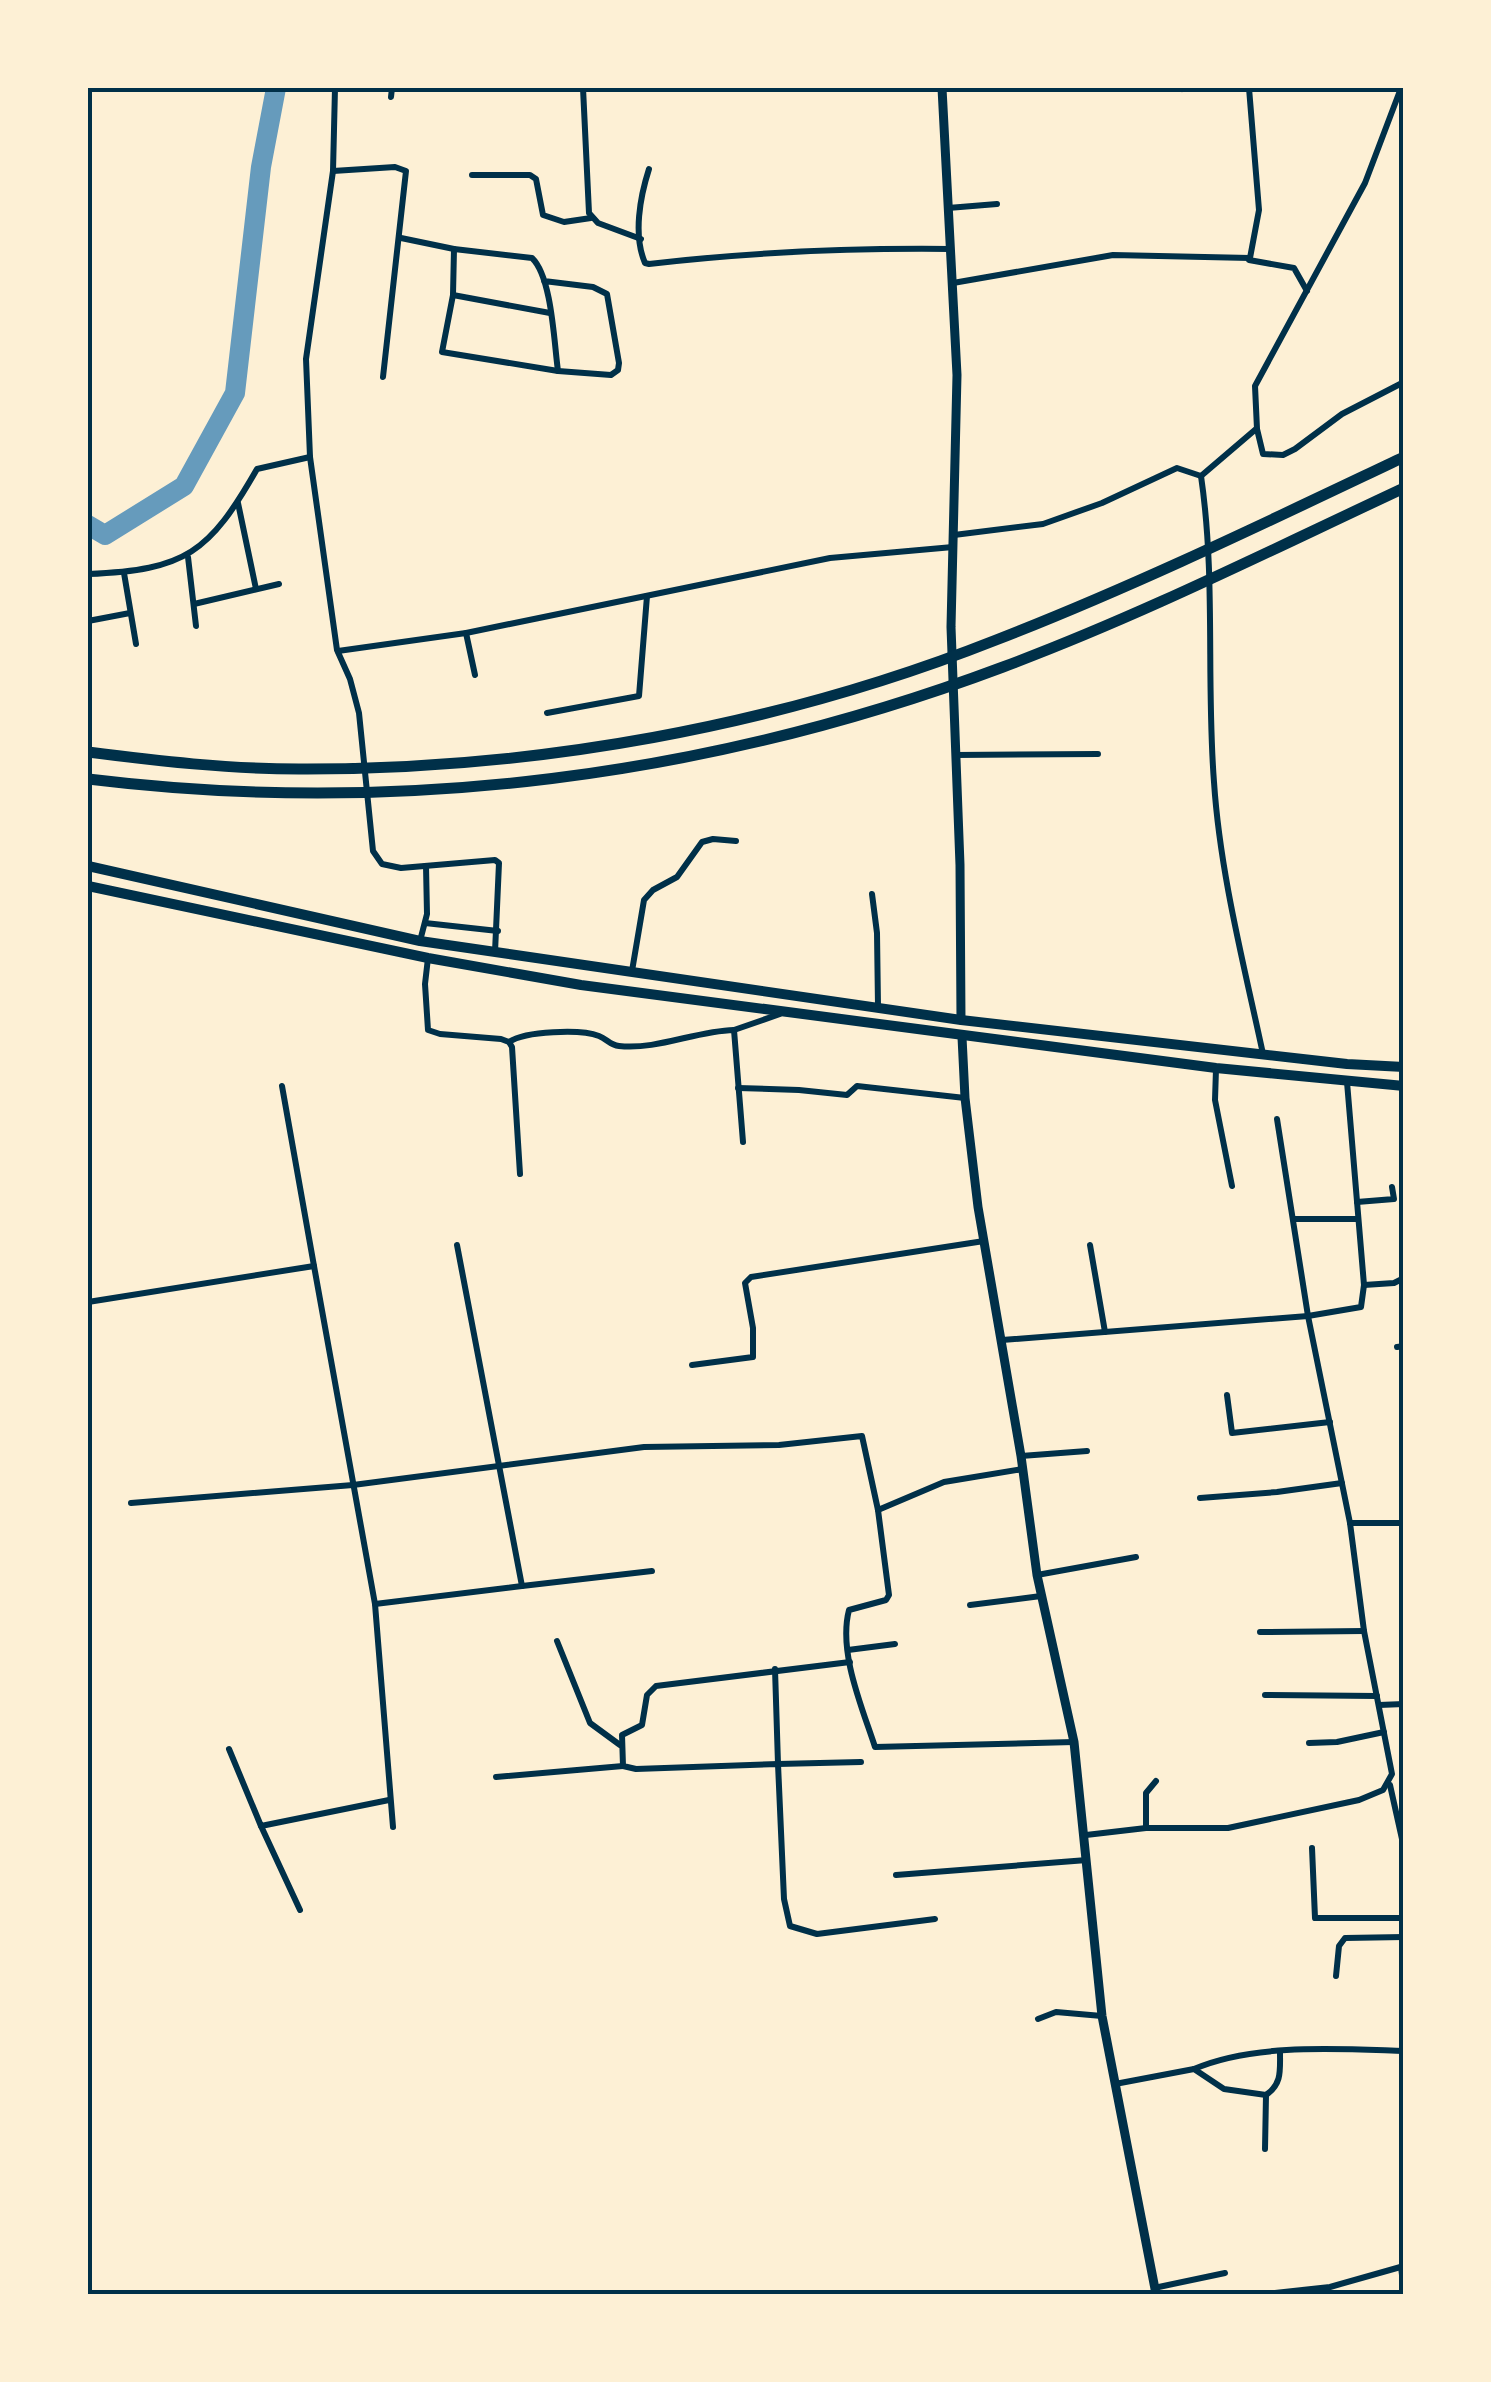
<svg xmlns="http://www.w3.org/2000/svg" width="1491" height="2382" font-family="Ubuntu,sans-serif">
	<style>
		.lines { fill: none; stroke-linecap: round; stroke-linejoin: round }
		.river { stroke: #669bbc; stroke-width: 20 }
		.minor { stroke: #003049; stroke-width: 6 }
		.secondary { stroke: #003049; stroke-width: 9 }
		.trunk { stroke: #003049; stroke-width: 10 }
		.motorway { stroke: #003049; stroke-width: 11 }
		.neatline { fill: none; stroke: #003049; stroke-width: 4 }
	</style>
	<rect width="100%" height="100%" fill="#fdf0d5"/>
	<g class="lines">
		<path class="river" d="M 88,525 L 105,535 L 184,486 L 235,393 L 261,167 L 276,88"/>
		<g class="minor">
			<path d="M 335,88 L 333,171 L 306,359 L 310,457 L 337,650 L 350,679 L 359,713 L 373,851 L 382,864 L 401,868 L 495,860 L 499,863 L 495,952"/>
			<path d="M 583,88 L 589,213 L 598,223 L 641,239"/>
			<path d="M 1181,88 L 1182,89"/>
			<path d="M 1401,88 L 1365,183 L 1255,386 L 1257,429 L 1263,454 L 1283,455 L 1295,449 L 1342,414 L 1404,382"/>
			<path d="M 391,97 L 392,88"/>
			<path d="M 649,169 C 640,197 633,235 645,263 L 649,264 C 750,252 849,248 950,249"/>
			<path d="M 333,171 L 395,167 L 406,171 L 383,377"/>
			<path d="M 472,175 L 530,175 L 536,179 L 543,215 L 564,222 L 591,218"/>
			<path d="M 948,208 L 997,204"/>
			<path d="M 401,238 L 454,249 L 453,295 L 442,352 L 558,371"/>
			<path d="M 454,249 L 532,258 C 552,277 554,343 558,371 L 611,375 L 618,370 L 619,363 L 607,294 L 593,287 L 544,281"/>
			<path d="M 1249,260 L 1294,268 L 1307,291"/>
			<path d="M 953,283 L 1113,255 L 1250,258 L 1259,210 L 1249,88"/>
			<path d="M 453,295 L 550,313"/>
			<path d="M 1201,476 C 1216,578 1206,680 1214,782 C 1220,873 1244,965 1263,1054"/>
			<path d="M 1201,476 L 1256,429"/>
			<path d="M 238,503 L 256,589"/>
			<path d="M 954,535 L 1043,524 L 1102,503 L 1177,468 L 1201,476"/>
			<path d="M 188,557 L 196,626"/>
			<path d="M 124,573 L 136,644"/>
			<path d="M 88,574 C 186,570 209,553 257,469 L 310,457"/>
			<path d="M 194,604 L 279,584"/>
			<path d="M 88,621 L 130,613"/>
			<path d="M 466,633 L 475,675"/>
			<path d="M 338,651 L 466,633 L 830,558 L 953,547"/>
			<path d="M 547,713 L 639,696 L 647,596"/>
			<path d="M 955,755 L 1098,754"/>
			<path d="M 872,894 L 877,933 L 878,1006"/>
			<path d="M 425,923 L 498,931"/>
			<path d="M 420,941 L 427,914 L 426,866"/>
			<path d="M 428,958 L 425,984 L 428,1030 L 440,1034 L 501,1039 L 509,1042 L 512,1047 L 520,1174"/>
			<path d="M 632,971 L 644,900 L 653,890 L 677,877 L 702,842 L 713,839 L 736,841"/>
			<path d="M 734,1030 L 780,1014"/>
			<path d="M 509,1042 C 525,1031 581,1029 599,1036 C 607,1039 610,1045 619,1046 C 658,1050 695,1031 734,1030 L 743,1142"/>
			<path d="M 1216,1069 L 1215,1100 L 1232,1186"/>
			<path d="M 282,1086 L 314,1266"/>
			<path d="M 738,1088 L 799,1090 L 847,1095 L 857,1086 L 965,1098"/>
			<path d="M 1357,1202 L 1394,1199 L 1392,1187"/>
			<path d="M 1293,1219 L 1358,1219"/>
			<path d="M 1090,1245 L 1105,1332"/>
			<path d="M 1364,1285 L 1394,1283 L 1404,1278"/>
			<path d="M 88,1302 L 314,1266 L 375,1604 L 393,1827"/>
			<path d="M 1002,1340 L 1308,1316 L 1361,1307 L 1364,1285 L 1347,1082"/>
			<path d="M 1397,1347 L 1404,1346"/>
			<path d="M 692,1365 L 753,1357 L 753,1328 L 745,1283 L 751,1277 L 984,1241"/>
			<path d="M 1227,1395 L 1232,1433 L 1330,1422"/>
			<path d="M 1021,1456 L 1087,1451"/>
			<path d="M 1200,1498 L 1277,1492 L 1342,1483"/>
			<path d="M 131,1503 L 353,1485 L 644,1447 L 779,1445 L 862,1436 L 878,1510 L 889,1595 L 886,1600 L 849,1610 C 838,1652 862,1707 875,1747 L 1074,1742"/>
			<path d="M 878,1510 L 944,1482 L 1023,1469"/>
			<path d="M 1350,1523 L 1404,1523"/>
			<path d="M 1037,1575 L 1136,1557"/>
			<path d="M 522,1586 L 652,1571"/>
			<path d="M 375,1604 L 522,1586 L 457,1245"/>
			<path d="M 970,1605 L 1041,1596"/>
			<path d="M 1260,1632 L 1364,1631"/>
			<path d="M 557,1641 L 590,1723 L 620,1745"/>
			<path d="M 848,1650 L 895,1644"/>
			<path d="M 850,1662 L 656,1686 L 647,1695 L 642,1725 L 622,1735 L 623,1766 L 636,1769 L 778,1764 L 784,1899 L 790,1926 L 817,1934 L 935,1919"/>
			<path d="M 775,1669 L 778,1764 L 861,1762"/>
			<path d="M 1265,1695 L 1377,1696"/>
			<path d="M 1379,1705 L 1404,1704"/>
			<path d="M 1309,1743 L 1337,1742 L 1384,1732"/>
			<path d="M 229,1749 L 261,1826 L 389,1800"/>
			<path d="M 496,1777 L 623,1766"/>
			<path d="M 1390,1785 L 1404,1848"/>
			<path d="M 261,1826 L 300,1910"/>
			<path d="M 1146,1828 L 1146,1793 L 1156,1781"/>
			<path d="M 1086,1835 L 1146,1828 L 1228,1828 L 1359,1800 L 1383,1790 L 1392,1774 L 1364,1631 L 1350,1523 L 1308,1316 L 1277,1119"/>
			<path d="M 1312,1848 L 1315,1918 L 1404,1918"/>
			<path d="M 896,1875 L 1087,1860"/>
			<path d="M 1336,1976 L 1339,1946 L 1345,1938 L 1404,1937"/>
			<path d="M 1038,2019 L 1056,2012 L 1102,2016"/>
			<path d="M 1194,2069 C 1254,2043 1339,2049 1404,2051"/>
			<path d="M 1115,2084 L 1194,2069 L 1224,2089 L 1266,2095 C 1282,2084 1280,2071 1280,2052"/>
			<path d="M 1265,2149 L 1266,2095"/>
			<path d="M 1401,2267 L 1404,2291"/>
			<path d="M 1154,2288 L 1225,2273"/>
			<path d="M 1265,2294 L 1330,2287 L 1404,2266"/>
		</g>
		<g class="secondary">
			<path d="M 942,88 L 957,375 L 951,627 L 960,865 L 961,1020"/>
			<path d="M 962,1037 L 965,1098 L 978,1207 L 1021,1456 L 1037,1575 L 1074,1742 L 1102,2016 L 1156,2294"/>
		</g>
		<g class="trunk">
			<path d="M 88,866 L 420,941 L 961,1020 L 1347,1064 L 1404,1067"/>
			<path d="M 88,886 L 428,958 L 581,985 L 1216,1068 L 1404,1086"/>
		</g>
		<g class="motorway">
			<path d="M 88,752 C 158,761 228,769 299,769 C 534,770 776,727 996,640 C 1135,586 1269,521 1404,457"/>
			<path d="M 88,779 C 398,817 710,777 1003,667 C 1140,616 1271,550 1404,488"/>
		</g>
	</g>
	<rect width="1491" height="2382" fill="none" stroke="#fdf0d5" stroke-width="180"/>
	<rect x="90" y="90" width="1311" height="2202" class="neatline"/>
</svg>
